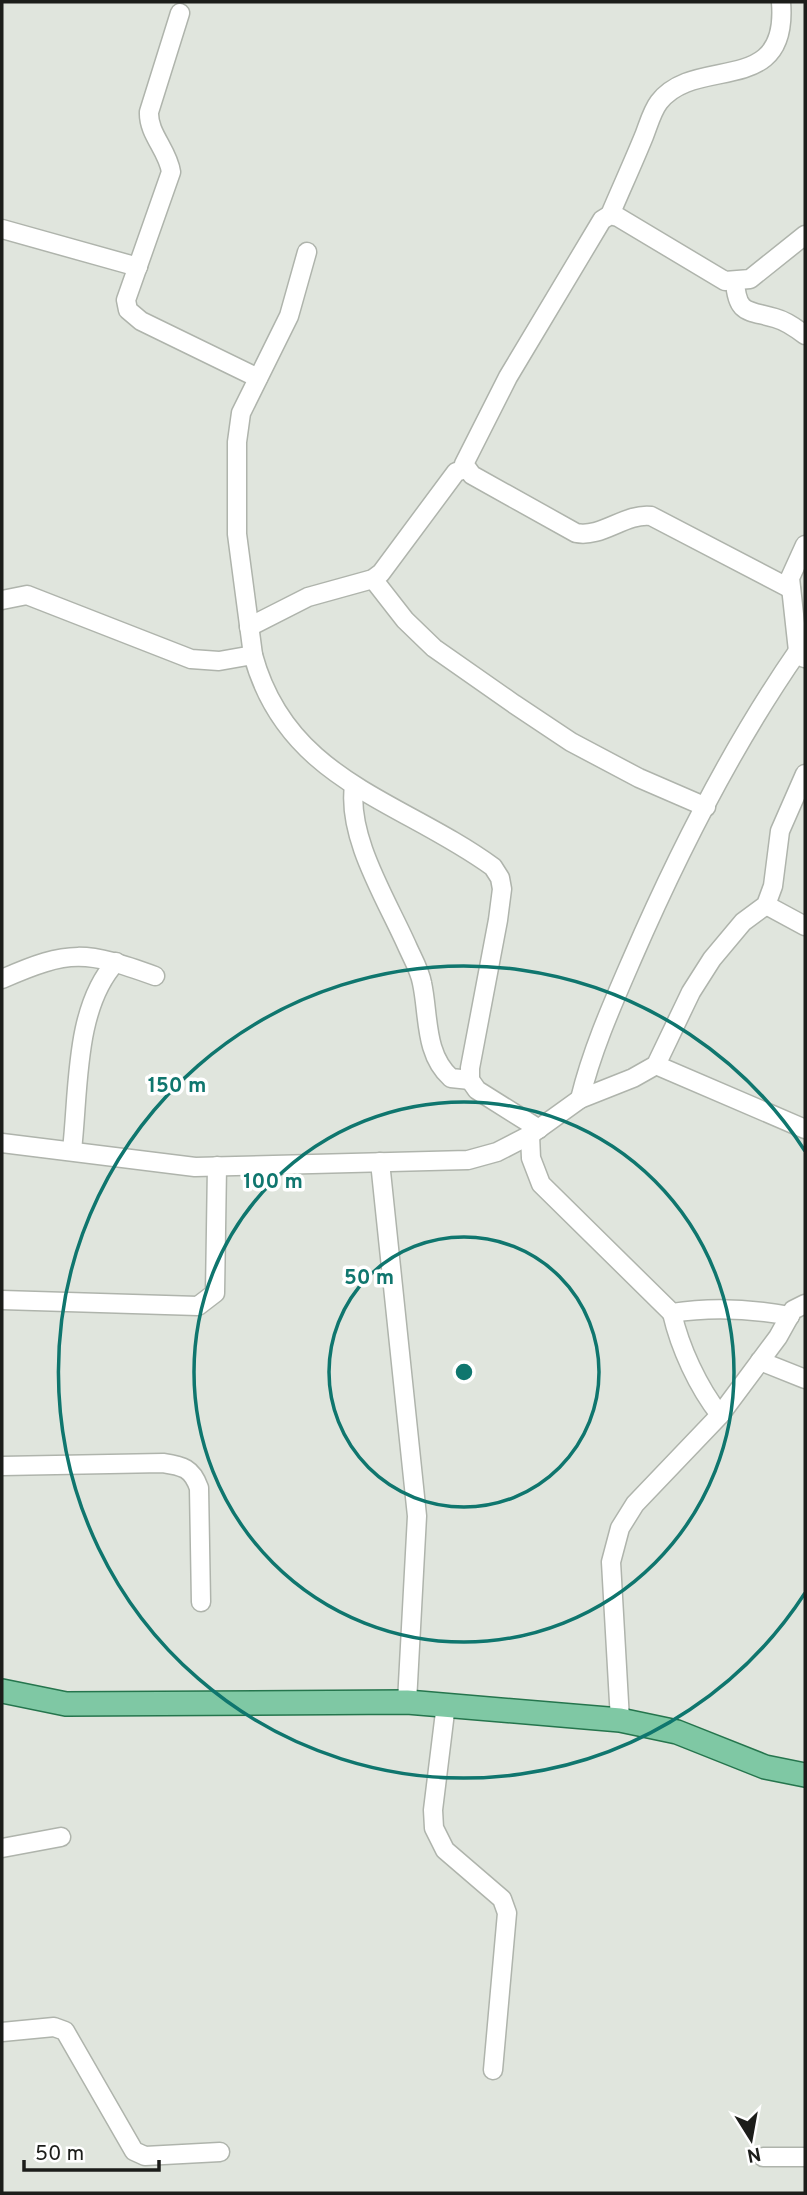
<svg xmlns="http://www.w3.org/2000/svg" width="807" height="2195" font-family="Overpass,sans-serif">
	<style>
		.lines { fill: none; stroke-linecap: round; stroke-linejoin: round }
		.minor-casing { stroke: #afb4ac; stroke-width: 21 }
		.major-casing { stroke: #25754d; stroke-width: 26 }
		.minor { stroke: #fff; stroke-width: 18 }
		.major { stroke: #7fc8a4; stroke-width: 23 }
		.ring { fill: none; stroke: #0f766e; stroke-width: 3.5 }
		.centre { fill: #0f766e; stroke: #fff; stroke-width: 3.5 }
		.ring-label { font-size: 21px; text-anchor: middle; font-weight: bold; fill: #0f766e; stroke: #fff; stroke-width: 7; stroke-linejoin: round; paint-order: stroke }
	</style>
	<rect width="100%" height="100%" fill="#e0e5dd"/>
	<g class="lines">
		<g class="minor-casing">
			<g id="minor">
				<path d="M 180,13 L 149,112 C 148,134 168,150 171,172 L 126,300 L 128,310 L 141,321 L 258,378"/>
				<path d="M 610,215 C 621,189 633,163 644,136 C 648,126 652,111 659,102 C 696,54 789,99 781,2"/>
				<path d="M 2,229 L 138,267"/>
				<path d="M 735,281 C 737,315 748,310 775,318 C 786,321 796,328 805,335"/>
				<path d="M 373,579 L 405,620 L 434,648 L 514,704 L 571,742 L 639,778 L 706,807"/>
				<path d="M 791,589 L 651,516 C 625,513 602,538 576,533 L 472,475 L 464,464 L 508,377 L 602,220 L 610,215 L 618,217 L 725,281 L 750,279 L 805,235"/>
				<path d="M 2,600 L 27,595 L 191,659 L 219,661 L 253,655 C 287,781 401,800 493,867 L 500,878 L 502,889 L 498,920 L 470,1068 L 470,1080 L 477,1090 L 539,1129"/>
				<path d="M 249,627 L 308,597 L 373,579 L 381,573 L 456,472 L 466,469"/>
				<path d="M 253,655 L 237,534 L 237,442 L 241,413 L 289,316 L 307,252"/>
				<path d="M 804,658 L 798,651 L 790,578 L 805,545"/>
				<path d="M 354,786 C 347,838 387,900 408,948 C 413,959 420,971 422,983 C 429,1015 424,1054 451,1078 L 470,1080"/>
				<path d="M 766,905 L 805,926"/>
				<path d="M 2,979 C 70,949 86,951 155,976"/>
				<path d="M 656,1065 L 805,1129"/>
				<path d="M 580,1099 C 592,1050 612,1005 632,959 C 678,853 732,746 798,651"/>
				<path d="M 530,1135 L 531,1158 L 541,1184 L 672,1313 C 710,1307 752,1309 790,1316"/>
				<path d="M 2,1143 L 195,1167 L 468,1160 L 497,1152 L 530,1135 L 580,1099 L 633,1078 L 656,1065 L 691,992 L 712,959 L 743,922 L 766,905 L 773,886 L 780,831 L 805,774"/>
				<path d="M 72,1150 C 79,1090 74,1008 116,962"/>
				<path d="M 380,1162 L 417,1516 L 407,1702"/>
				<path d="M 2,1300 L 198,1306 L 215,1293 L 217,1166"/>
				<path d="M 672,1313 C 680,1348 698,1387 720,1415"/>
				<path d="M 760,1361 L 805,1379"/>
				<path d="M 2,1466 L 163,1463 C 183,1466 192,1468 199,1488 L 201,1602"/>
				<path d="M 446,1704 L 433,1810 L 434,1828 L 445,1850 L 502,1899 L 507,1913 L 493,2070"/>
				<path d="M 620,1720 L 611,1562 L 620,1528 L 635,1504 L 720,1415 L 778,1337 L 793,1310 L 805,1304"/>
				<path d="M 2,1848 L 61,1837"/>
				<path d="M 2,2032 L 54,2027 L 65,2031 L 134,2151 L 145,2156 L 220,2152"/>
				<path d="M 763,2157 L 805,2157"/>
			</g>
		</g>
		<g class="major-casing">
			<path id="major" d="M 2,1691 L 66,1704 L 407,1702 L 620,1720 L 677,1732 L 765,1767 L 805,1775"/>
		</g>
		<use href="#minor" class="minor"/>
		<use href="#major" class="major"/>
	</g>
	<g class="ring">
		<circle cx="464" cy="1372" r="135"/>
		<circle cx="464" cy="1372" r="270"/>
		<path d="M805 1593A406 406 0 1 1 805 1151"/>
	</g>
	<circle cx="464" cy="1372" r="10" class="centre"/>
	<g class="ring-label">
		<text x="177" y="1092">150 m</text>
		<text x="273" y="1188">100 m</text>
		<text x="369" y="1284">50 m</text>
	</g>
	<rect width="807" height="2195" fill="none" stroke="#1c1d1a" stroke-width="7"/>
	<g transform="translate(751 2139) rotate(169)" stroke="#ffffff" stroke-width="5" paint-order="stroke">
	<path d="M0-5L12 26L0 18L-12 26Z" fill="#1c1d1a"/>
	<text y="-10" font-size="19" font-weight="bold" text-anchor="middle" fill="#1c1d1a">N</text>
	</g>
	<path d="M24 2160v10h135v-10" fill="none" stroke="#1c1d1a" stroke-width="3.5"/>
	<text x="35" y="2160" font-size="21" fill="#1c1d1a" stroke="#ffffff" stroke-width="5" paint-order="stroke">50 m</text>
</svg>
